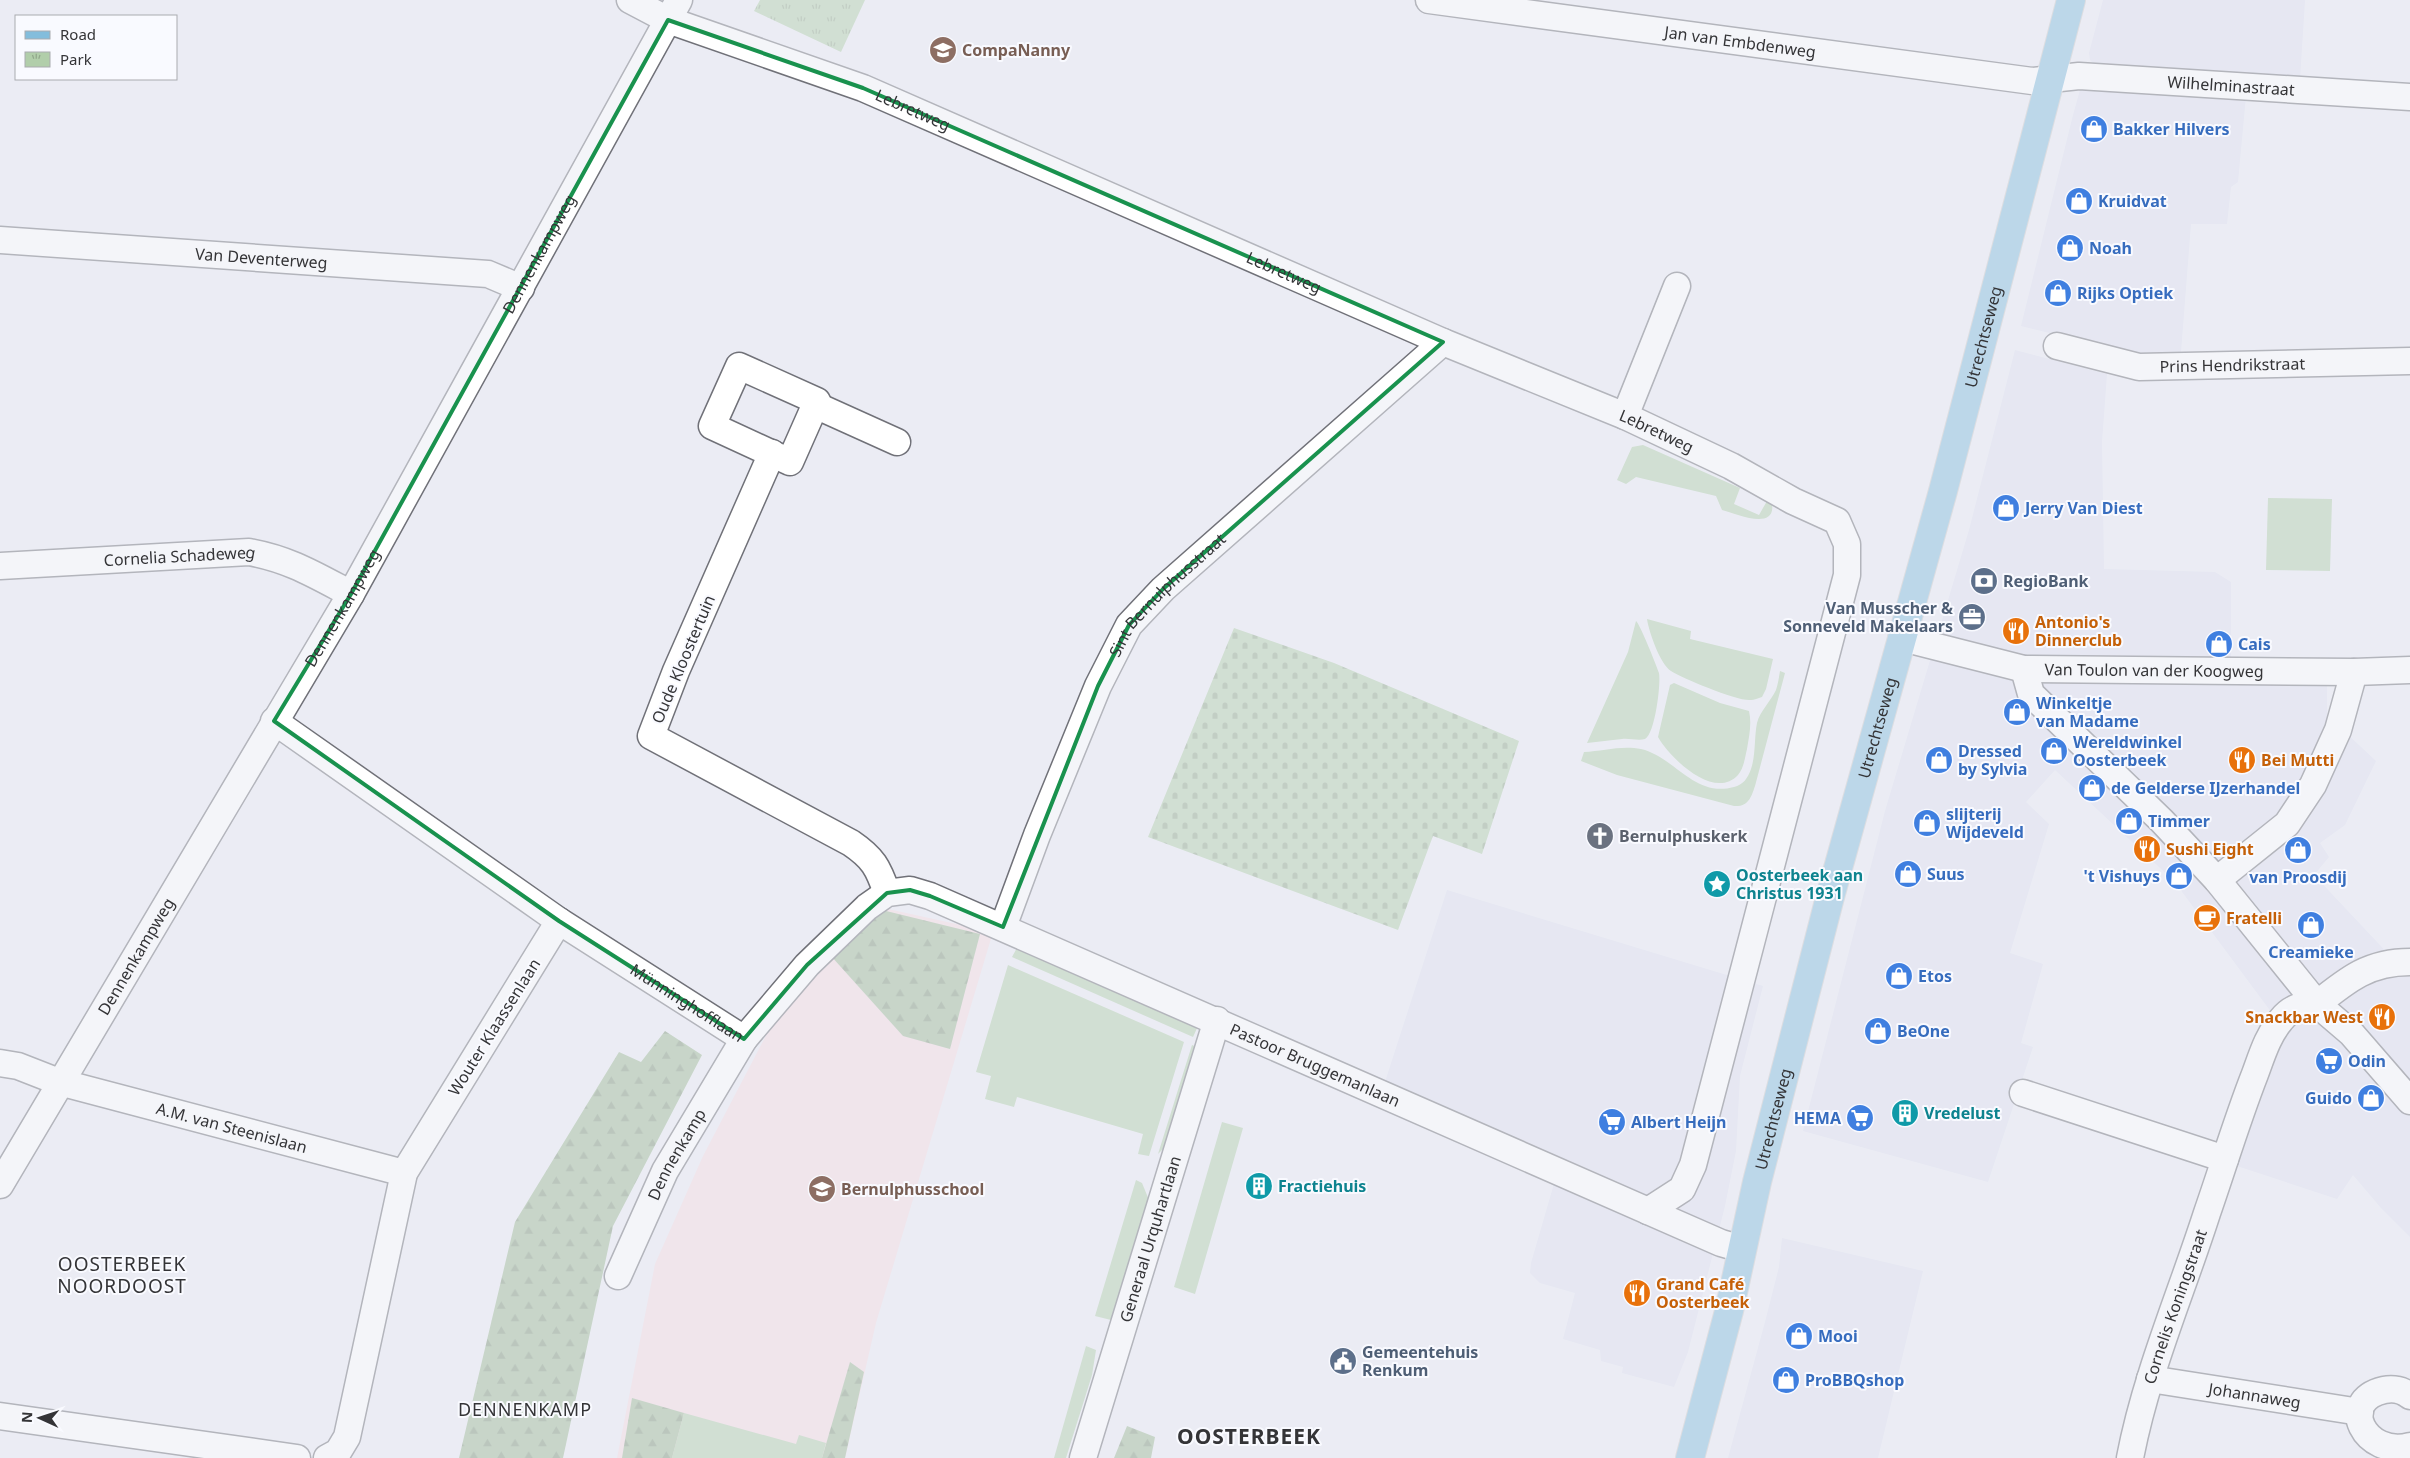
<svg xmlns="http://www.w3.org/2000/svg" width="2410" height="1458" font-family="'Noto Sans',sans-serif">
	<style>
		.built { fill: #dfe0ef }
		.education { fill: #f5dbe1 }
		.grass { fill: #b1ceaa }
		.forest { fill: url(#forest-firs) }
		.cemetery { fill: url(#cemetery-stones) }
		.park { fill: url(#park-tufts) }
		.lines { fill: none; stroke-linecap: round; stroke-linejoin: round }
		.minor-casing { stroke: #707178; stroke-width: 29 }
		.major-casing { stroke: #cacacb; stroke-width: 30 }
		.minor { stroke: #fff; stroke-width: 26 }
		.major { stroke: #83bddc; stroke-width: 28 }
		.marked { fill: none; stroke: #19924e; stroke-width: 4; stroke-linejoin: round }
		.labels { text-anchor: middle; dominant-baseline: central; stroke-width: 4; stroke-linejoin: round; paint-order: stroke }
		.street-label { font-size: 16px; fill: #343437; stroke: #f9faff }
		.education-label { font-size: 16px; font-weight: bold; fill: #785e54; stroke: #f9faff; text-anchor: start }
		.shop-label { font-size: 16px; font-weight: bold; fill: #366cbe; stroke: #f9faff; text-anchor: start }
		.service-label { font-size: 16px; font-weight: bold; fill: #4e5e75; stroke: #f9faff; text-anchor: start }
		.food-label { font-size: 16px; font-weight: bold; fill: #c56008; stroke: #f9faff; text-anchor: start }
		.worship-label { font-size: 16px; font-weight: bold; fill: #5b616d; stroke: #f9faff; text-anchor: start }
		.culture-label { font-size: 16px; font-weight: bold; fill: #0d838f; stroke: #f9faff; text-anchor: start }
		.neighbourhood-label { font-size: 18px; letter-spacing: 1px; fill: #343437; stroke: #f9faff }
		.quarter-label { font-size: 19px; letter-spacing: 1px; fill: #343437; stroke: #f9faff }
		.district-label { font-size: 21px; font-weight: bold; letter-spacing: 1px; fill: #343437; stroke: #f9faff }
	</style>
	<defs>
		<pattern id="forest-firs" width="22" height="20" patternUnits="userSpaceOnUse" patternTransform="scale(1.25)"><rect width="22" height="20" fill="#9db995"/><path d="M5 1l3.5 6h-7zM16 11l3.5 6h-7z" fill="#81977a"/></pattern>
		<pattern id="cemetery-stones" width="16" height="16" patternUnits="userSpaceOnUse" patternTransform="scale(1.25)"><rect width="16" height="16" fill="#b1ceaa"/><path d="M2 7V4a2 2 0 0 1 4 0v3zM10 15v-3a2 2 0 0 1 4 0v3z" fill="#91a88b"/></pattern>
		<pattern id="park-tufts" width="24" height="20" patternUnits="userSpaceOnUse" patternTransform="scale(1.25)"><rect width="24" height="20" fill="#b1ceaa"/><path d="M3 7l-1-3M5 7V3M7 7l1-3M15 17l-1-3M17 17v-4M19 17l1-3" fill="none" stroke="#91a88b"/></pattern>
	</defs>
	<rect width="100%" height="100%" fill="#ebecf4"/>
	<g class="built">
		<path d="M 2103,0 L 2305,0 L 2300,79 L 2094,64 L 2090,60 L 2089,53 Z"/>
		<path d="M 2084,86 L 2246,96 L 2238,182 L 2231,187 L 2227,224 L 2191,224 L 2181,352 L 2137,354 L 2021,326 L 2073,115 L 2080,90 Z"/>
		<path d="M 2015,350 L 2107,374 L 2102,442 L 2104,569 L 2215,572 L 2231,582 L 2231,662 L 2327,663 L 2327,715 L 2376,761 L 2345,825 L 2320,843 L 2329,857 L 2314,875 L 2410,977 L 2410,1237 L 2381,1208 L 2353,1175 L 2337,1199 L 2234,1165 L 2286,1032 L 2174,881 L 2055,770 L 2026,802 L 2049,824 L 2010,953 L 2043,964 L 2021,1043 L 2033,1047 L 1988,1182 L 1803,1131 L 1885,811 L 1969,530 Z"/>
		<path d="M 1447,890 L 1763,986 L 1740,1076 L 1736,1151 L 1725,1206 L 1688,1352 L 1674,1387 L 1622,1373 L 1623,1367 L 1601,1361 L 1600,1350 L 1563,1339 L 1575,1293 L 1540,1283 L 1530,1273 L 1531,1263 L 1560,1163 L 1384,1085 Z"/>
		<path d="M 1782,1238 L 1923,1271 L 1878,1458 L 1728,1458 L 1765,1322 L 1779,1267 Z"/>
	</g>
	<path class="education" d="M 879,907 L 993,932 L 876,1323 L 845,1458 L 617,1458 L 655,1264 L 703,1156 L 772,1024 Z"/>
	<g class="grass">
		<path d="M 1643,445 L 1740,488 L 1734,504 L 1759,515 L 1767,501 L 1772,504 C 1776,531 1736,514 1722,510 L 1716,496 L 1636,477 L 1626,484 L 1617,480 L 1632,447 Z"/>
		<path d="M 2268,498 L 2332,499 L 2330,571 L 2266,570 Z"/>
		<path d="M 1647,619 L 1691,631 L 1690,639 L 1773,659 L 1766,689 L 1762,697 C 1758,698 1754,700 1751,700 C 1739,702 1682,678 1671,671 C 1660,664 1649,632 1647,619 Z"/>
		<path d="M 1636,621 C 1640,624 1657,667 1659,673 C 1661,684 1655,734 1645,739 C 1638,741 1629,738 1622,739 C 1610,740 1599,742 1587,743 L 1628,652 Z"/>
		<path d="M 1780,671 L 1785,673 L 1755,786 C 1751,798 1748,807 1734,806 L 1617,775 L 1581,761 L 1584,752 C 1603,751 1622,745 1641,749 C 1675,757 1694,798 1734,787 C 1743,785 1748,778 1751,769 C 1756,754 1754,738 1757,723 C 1760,711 1771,701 1776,690 C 1778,684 1779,677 1780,671 Z"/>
		<path d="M 1674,683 L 1720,703 L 1749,711 C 1752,724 1749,737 1747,749 C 1745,757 1744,768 1738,775 C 1714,801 1670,758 1658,737 L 1670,685 Z"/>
		<path d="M 1018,946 L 1198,1026 L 1193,1037 L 1012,957 Z"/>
		<path d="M 1008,965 L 1184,1042 L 1149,1156 L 1138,1154 L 1143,1134 L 1017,1097 L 1014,1107 L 985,1099 L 991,1076 L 976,1072 Z"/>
		<path d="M 1192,1045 L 1197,1047 L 1165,1147 L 1158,1154 Z"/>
		<path d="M 1222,1122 L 1243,1128 L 1195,1294 L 1174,1287 Z"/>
		<path d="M 1136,1180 L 1142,1183 L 1149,1200 L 1111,1320 L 1095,1316 Z"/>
		<path d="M 1086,1346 L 1096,1350 L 1092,1375 L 1066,1458 L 1054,1458 Z"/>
		<path d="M 684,1413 L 796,1444 L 799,1435 L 826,1443 L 822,1458 L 672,1458 Z"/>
	</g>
	<g class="forest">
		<path d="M 882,910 L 980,934 L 950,1049 L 903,1036 L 831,956 Z"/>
		<path d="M 665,1031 L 702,1055 L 613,1226 L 563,1458 L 459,1458 L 515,1222 L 619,1052 L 641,1062 Z"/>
		<path d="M 850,1362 L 864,1372 L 845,1458 L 822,1458 Z"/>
		<path d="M 632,1398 L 684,1413 L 672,1458 L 622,1458 Z"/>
		<path d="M 1127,1426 L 1155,1437 L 1151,1458 L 1114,1458 Z"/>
	</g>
	<path class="cemetery" d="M 1234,628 L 1334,663 L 1519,741 L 1482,854 L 1433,836 L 1398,930 L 1148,837 Z"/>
	<path class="park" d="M 760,0 L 865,0 L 841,52 L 754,11 Z"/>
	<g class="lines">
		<g class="minor-casing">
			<g id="minor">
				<path id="s1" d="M 630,0 L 668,20 L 863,88 L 1443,342 L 1625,416 L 1731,466 L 1793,501 L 1837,521 L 1847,544 L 1847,575 L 1693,1165 L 1682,1189 L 1648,1211"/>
				<path id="s2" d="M 1429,0 L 2032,81 L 2079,76 L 2410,97"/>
				<path id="s3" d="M 0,240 L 488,274 L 521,288"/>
				<path id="s4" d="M 2057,346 L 2139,367 L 2410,361"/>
				<path d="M 739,366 L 817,401 L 790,462 L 712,426 Z"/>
				<path d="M 815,405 L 897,442"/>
				<path d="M 1625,416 L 1677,286"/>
				<path d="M 772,453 L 676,671 L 651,736 L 851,843 C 873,858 878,867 887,893"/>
				<path id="s5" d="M 0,566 L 249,552 C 289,559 315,575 351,594"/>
				<path id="s6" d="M 1902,638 L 2024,669 L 2354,672 L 2410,670"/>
				<path d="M 2024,669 L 2031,694 L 2162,821 L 2217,880 L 2317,1004 L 2351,1033 L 2410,1101"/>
				<path d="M 274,721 L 559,921 L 404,1173 L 347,1437 L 338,1452 L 327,1458"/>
				<path d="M 2217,880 L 2287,824 L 2313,785 L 2338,730 L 2354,672"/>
				<path id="s7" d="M 559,921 L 744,1039 L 807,965 L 867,907 L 887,893 L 910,890 L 930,896 L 1721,1243 L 1742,1249"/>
				<path id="s8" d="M 1003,927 L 1037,835 L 1098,686 L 1129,625 L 1163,589 L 1443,342"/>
				<path d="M 2317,1004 C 2348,979 2369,962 2410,962"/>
				<path id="s9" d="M 0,1063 L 18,1066 L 59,1082 L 404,1173"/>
				<path d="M 2023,1093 L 2225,1159"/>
				<path id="s10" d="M 0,1185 L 351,594 L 679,0"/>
				<path id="s11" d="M 618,1276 L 665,1171 L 744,1039"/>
				<path id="s12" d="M 2150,1379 L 2360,1412"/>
				<path d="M 2410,1396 C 2403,1390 2393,1388 2384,1390 C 2336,1401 2365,1458 2410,1446"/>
				<path d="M 0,1416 L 297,1458"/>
				<path id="s13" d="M 1083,1458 L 1217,1020"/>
				<path id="s14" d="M 2130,1458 C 2146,1374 2181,1294 2207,1213 C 2223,1167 2237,1120 2255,1074 C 2262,1055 2268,1035 2281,1020 C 2291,1007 2302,1005 2317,1004"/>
			</g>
		</g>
		<g class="major-casing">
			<g id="major">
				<path id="s15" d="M 1690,1458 L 1729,1311 L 1757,1182 L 1830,897 L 1943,491 L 2071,0"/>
			</g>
		</g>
		<use href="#minor" class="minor"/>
		<use href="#major" class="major"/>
	</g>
	<path d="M0 0H2410V1458H0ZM 668,20 L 863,88 L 1443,342 L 1163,589 L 1129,625 L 1098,686 L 1003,927 L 930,896 L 910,890 L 887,893 L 807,965 L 744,1039 L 559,921 L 274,721 L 351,594 Z" fill="#ebecf4" fill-opacity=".55" fill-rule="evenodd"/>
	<path class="marked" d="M 668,20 L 863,88 L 1443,342 L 1163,589 L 1129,625 L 1098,686 L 1003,927 L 930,896 L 910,890 L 887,893 L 807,965 L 744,1039 L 559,921 L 274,721 L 351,594 Z"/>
	<defs>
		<g id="school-disc" transform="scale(1.4375)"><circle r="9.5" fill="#8d6e63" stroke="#f9faff"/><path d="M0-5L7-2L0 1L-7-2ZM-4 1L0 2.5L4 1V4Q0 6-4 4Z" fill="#fff"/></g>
		<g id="shop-disc" transform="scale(1.4375)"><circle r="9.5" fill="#3f7fe0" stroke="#f9faff"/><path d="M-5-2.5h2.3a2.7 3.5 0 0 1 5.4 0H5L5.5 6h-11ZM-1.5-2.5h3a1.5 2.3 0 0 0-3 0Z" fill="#fff"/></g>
		<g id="bank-disc" transform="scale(1.4375)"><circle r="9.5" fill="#5c6f8a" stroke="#f9faff"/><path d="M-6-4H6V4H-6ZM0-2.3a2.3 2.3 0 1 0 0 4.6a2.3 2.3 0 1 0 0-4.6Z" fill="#fff"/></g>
		<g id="office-disc" transform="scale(1.4375)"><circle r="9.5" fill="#5c6f8a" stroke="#f9faff"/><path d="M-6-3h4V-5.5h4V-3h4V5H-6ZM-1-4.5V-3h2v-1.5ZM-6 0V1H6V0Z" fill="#fff"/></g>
		<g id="restaurant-disc" transform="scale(1.4375)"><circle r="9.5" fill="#e8710a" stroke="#f9faff"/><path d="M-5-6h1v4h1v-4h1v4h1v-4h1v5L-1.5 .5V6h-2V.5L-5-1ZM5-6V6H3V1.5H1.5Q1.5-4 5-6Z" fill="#fff"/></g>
		<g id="church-disc" transform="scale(1.4375)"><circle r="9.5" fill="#6b7280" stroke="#f9faff"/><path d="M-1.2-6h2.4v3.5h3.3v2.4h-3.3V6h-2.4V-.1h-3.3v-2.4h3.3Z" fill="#fff"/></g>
		<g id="sight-disc" transform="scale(1.4375)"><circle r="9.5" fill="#0f9aa8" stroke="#f9faff"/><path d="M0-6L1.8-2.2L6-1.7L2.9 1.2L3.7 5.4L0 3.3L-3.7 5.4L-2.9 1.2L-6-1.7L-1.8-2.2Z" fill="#fff"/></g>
		<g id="cafe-disc" transform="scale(1.4375)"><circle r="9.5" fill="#e8710a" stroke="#f9faff"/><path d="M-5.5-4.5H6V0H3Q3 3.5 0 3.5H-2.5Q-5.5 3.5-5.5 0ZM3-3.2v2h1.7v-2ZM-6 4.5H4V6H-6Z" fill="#fff"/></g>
		<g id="supermarket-disc" transform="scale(1.4375)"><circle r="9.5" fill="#3f7fe0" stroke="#f9faff"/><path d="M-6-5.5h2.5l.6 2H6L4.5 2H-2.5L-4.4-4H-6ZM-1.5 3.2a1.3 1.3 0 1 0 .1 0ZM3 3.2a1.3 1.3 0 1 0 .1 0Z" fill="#fff"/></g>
		<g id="building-disc" transform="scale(1.4375)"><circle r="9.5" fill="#0f9aa8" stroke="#f9faff"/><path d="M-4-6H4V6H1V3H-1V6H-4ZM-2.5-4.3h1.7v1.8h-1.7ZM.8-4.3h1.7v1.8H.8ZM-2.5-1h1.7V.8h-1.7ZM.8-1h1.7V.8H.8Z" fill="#fff"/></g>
		<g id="civic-disc" transform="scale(1.4375)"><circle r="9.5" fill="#5c6f8a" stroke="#f9faff"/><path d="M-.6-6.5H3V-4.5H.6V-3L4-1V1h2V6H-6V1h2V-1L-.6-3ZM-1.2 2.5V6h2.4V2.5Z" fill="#fff"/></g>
	</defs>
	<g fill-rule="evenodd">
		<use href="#school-disc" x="943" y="50"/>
		<use href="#shop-disc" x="2094" y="129"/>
		<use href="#shop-disc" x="2079" y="201"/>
		<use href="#shop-disc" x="2070" y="248"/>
		<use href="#shop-disc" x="2058" y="293"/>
		<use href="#shop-disc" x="2006" y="508"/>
		<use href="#bank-disc" x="1984" y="581"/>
		<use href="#office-disc" x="1972" y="617"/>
		<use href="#restaurant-disc" x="2016" y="631"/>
		<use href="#shop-disc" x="2219" y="644"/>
		<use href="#shop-disc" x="2017" y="712"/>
		<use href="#shop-disc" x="2054" y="751"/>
		<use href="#shop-disc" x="1939" y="760"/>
		<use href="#restaurant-disc" x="2242" y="760"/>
		<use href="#shop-disc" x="2092" y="788"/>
		<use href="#shop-disc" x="2129" y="821"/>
		<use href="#shop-disc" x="1927" y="823"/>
		<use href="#church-disc" x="1600" y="836"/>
		<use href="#restaurant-disc" x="2147" y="849"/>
		<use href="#shop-disc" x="2298" y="850"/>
		<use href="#shop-disc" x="1908" y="874"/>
		<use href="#shop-disc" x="2179" y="876"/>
		<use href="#sight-disc" x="1717" y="884"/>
		<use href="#cafe-disc" x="2207" y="918"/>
		<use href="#shop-disc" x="2311" y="925"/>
		<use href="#shop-disc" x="1899" y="976"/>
		<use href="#restaurant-disc" x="2382" y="1017"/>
		<use href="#shop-disc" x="1878" y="1031"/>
		<use href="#supermarket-disc" x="2329" y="1061"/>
		<use href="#shop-disc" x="2371" y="1098"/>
		<use href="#building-disc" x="1905" y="1113"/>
		<use href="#supermarket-disc" x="1860" y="1118"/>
		<use href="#supermarket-disc" x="1612" y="1122"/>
		<use href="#building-disc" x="1259" y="1186"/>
		<use href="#school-disc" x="822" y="1189"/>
		<use href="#restaurant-disc" x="1637" y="1293"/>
		<use href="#shop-disc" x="1799" y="1336"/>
		<use href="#civic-disc" x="1343" y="1361"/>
		<use href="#shop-disc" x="1786" y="1380"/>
	</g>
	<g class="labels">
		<g class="street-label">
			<text stroke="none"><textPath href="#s2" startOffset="314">Jan van Embdenweg</textPath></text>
			<text stroke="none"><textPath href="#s2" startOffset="808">Wilhelminastraat</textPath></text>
			<text stroke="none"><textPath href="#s1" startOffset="304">Lebretweg</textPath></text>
			<text stroke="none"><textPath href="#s10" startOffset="1076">Dennenkampweg</textPath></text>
			<text stroke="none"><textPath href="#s3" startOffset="262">Van Deventerweg</textPath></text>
			<text stroke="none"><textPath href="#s1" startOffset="709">Lebretweg</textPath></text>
			<text stroke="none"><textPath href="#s15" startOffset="1159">Utrechtseweg</textPath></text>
			<text stroke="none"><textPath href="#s4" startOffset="178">Prins Hendrikstraat</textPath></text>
			<text stroke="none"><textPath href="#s1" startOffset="1114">Lebretweg</textPath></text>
			<text stroke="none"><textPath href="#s5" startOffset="180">Cornelia Schadeweg</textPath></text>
			<text stroke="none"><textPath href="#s8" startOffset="375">Sint Bernulphusstraat</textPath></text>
			<text stroke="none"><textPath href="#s10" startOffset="671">Dennenkampweg</textPath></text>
			<text transform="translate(683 659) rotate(-67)">Oude Kloostertuin</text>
			<text stroke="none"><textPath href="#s6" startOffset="256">Van Toulon van der Koogweg</textPath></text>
			<text stroke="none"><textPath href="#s15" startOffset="754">Utrechtseweg</textPath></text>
			<text stroke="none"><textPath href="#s10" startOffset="266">Dennenkampweg</textPath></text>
			<text stroke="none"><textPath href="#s7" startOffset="152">Münninghofflaan</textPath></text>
			<text transform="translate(494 1027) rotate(-58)">Wouter Klaassenlaan</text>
			<text stroke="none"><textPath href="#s7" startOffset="889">Pastoor Bruggemanlaan</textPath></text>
			<text stroke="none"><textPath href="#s15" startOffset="349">Utrechtseweg</textPath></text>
			<text stroke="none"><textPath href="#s9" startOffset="241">A.M. van Steenislaan</textPath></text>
			<text stroke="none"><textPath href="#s11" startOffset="135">Dennenkamp</textPath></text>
			<text stroke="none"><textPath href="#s13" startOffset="229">Generaal Urquhartlaan</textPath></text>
			<text stroke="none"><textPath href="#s14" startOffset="158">Cornelis Koningstraat</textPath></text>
			<text stroke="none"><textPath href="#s12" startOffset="106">Johannaweg</textPath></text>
		</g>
		<g class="education-label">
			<text x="962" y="50">CompaNanny</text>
			<text x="841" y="1189">Bernulphusschool</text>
		</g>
		<g class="shop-label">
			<text x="2113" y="129">Bakker Hilvers</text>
			<text x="2098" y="201">Kruidvat</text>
			<text x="2089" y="248">Noah</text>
			<text x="2077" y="293">Rijks Optiek</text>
			<text x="2025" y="508">Jerry Van Diest</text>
			<text x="2238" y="644">Cais</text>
			<text x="2036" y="703">Winkeltje<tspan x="2036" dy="18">van Madame</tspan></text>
			<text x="2073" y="742">Wereldwinkel<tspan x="2073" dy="18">Oosterbeek</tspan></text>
			<text x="1958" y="751">Dressed<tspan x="1958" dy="18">by Sylvia</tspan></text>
			<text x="2111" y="788">de Gelderse IJzerhandel</text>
			<text x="1946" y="814">slijterij<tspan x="1946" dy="18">Wijdeveld</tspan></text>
			<text x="2148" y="821">Timmer</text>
			<text x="1927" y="874">Suus</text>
			<text x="2160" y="876" text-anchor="end">'t Vishuys</text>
			<text x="2298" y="877" text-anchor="middle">van Proosdij</text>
			<text x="2311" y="952" text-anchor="middle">Creamieke</text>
			<text x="1918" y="976">Etos</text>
			<text x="1897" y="1031">BeOne</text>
			<text x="2348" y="1061">Odin</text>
			<text x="2352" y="1098" text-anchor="end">Guido</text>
			<text x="1841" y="1118" text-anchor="end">HEMA</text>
			<text x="1631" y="1122">Albert Heijn</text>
			<text x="1818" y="1336">Mooi</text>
			<text x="1805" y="1380">ProBBQshop</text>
		</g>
		<g class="service-label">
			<text x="2003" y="581">RegioBank</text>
			<text x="1953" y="608" text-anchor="end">Van Musscher &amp;<tspan x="1953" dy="18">Sonneveld Makelaars</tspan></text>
			<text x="1362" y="1352">Gemeentehuis<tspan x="1362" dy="18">Renkum</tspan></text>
		</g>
		<g class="food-label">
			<text x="2035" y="622">Antonio's<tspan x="2035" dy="18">Dinnerclub</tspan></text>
			<text x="2261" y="760">Bei Mutti</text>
			<text x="2166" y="849">Sushi Eight</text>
			<text x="2226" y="918">Fratelli</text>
			<text x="2363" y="1017" text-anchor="end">Snackbar West</text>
			<text x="1656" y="1284">Grand Café<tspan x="1656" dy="18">Oosterbeek</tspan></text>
		</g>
		<g class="worship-label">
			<text x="1619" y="836">Bernulphuskerk</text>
		</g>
		<g class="culture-label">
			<text x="1736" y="875">Oosterbeek aan<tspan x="1736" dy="18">Christus 1931</tspan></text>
			<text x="1924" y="1113">Vredelust</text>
			<text x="1278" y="1186">Fractiehuis</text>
		</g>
		<g class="neighbourhood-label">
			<text x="525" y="1409">DENNENKAMP</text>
		</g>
		<g class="quarter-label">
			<text x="122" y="1264">OOSTERBEEK<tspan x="122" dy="22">NOORDOOST</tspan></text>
		</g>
		<g class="district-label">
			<text x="1249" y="1436">OOSTERBEEK</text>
		</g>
	</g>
	<rect x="15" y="15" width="162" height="65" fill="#f9faff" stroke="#aaabaf"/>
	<rect x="25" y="31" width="25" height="8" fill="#83bddc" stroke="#aaabaf"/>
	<text x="60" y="40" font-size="15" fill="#343437">Road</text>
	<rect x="25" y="52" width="25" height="15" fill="url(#park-tufts)" stroke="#aaabaf"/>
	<text x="60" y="65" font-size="15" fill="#343437">Park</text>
	<g transform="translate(40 1418) rotate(273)" stroke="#f9faff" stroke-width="4" paint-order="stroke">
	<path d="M0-4L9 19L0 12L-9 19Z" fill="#343437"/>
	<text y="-8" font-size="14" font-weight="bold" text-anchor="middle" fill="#343437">N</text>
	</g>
</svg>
